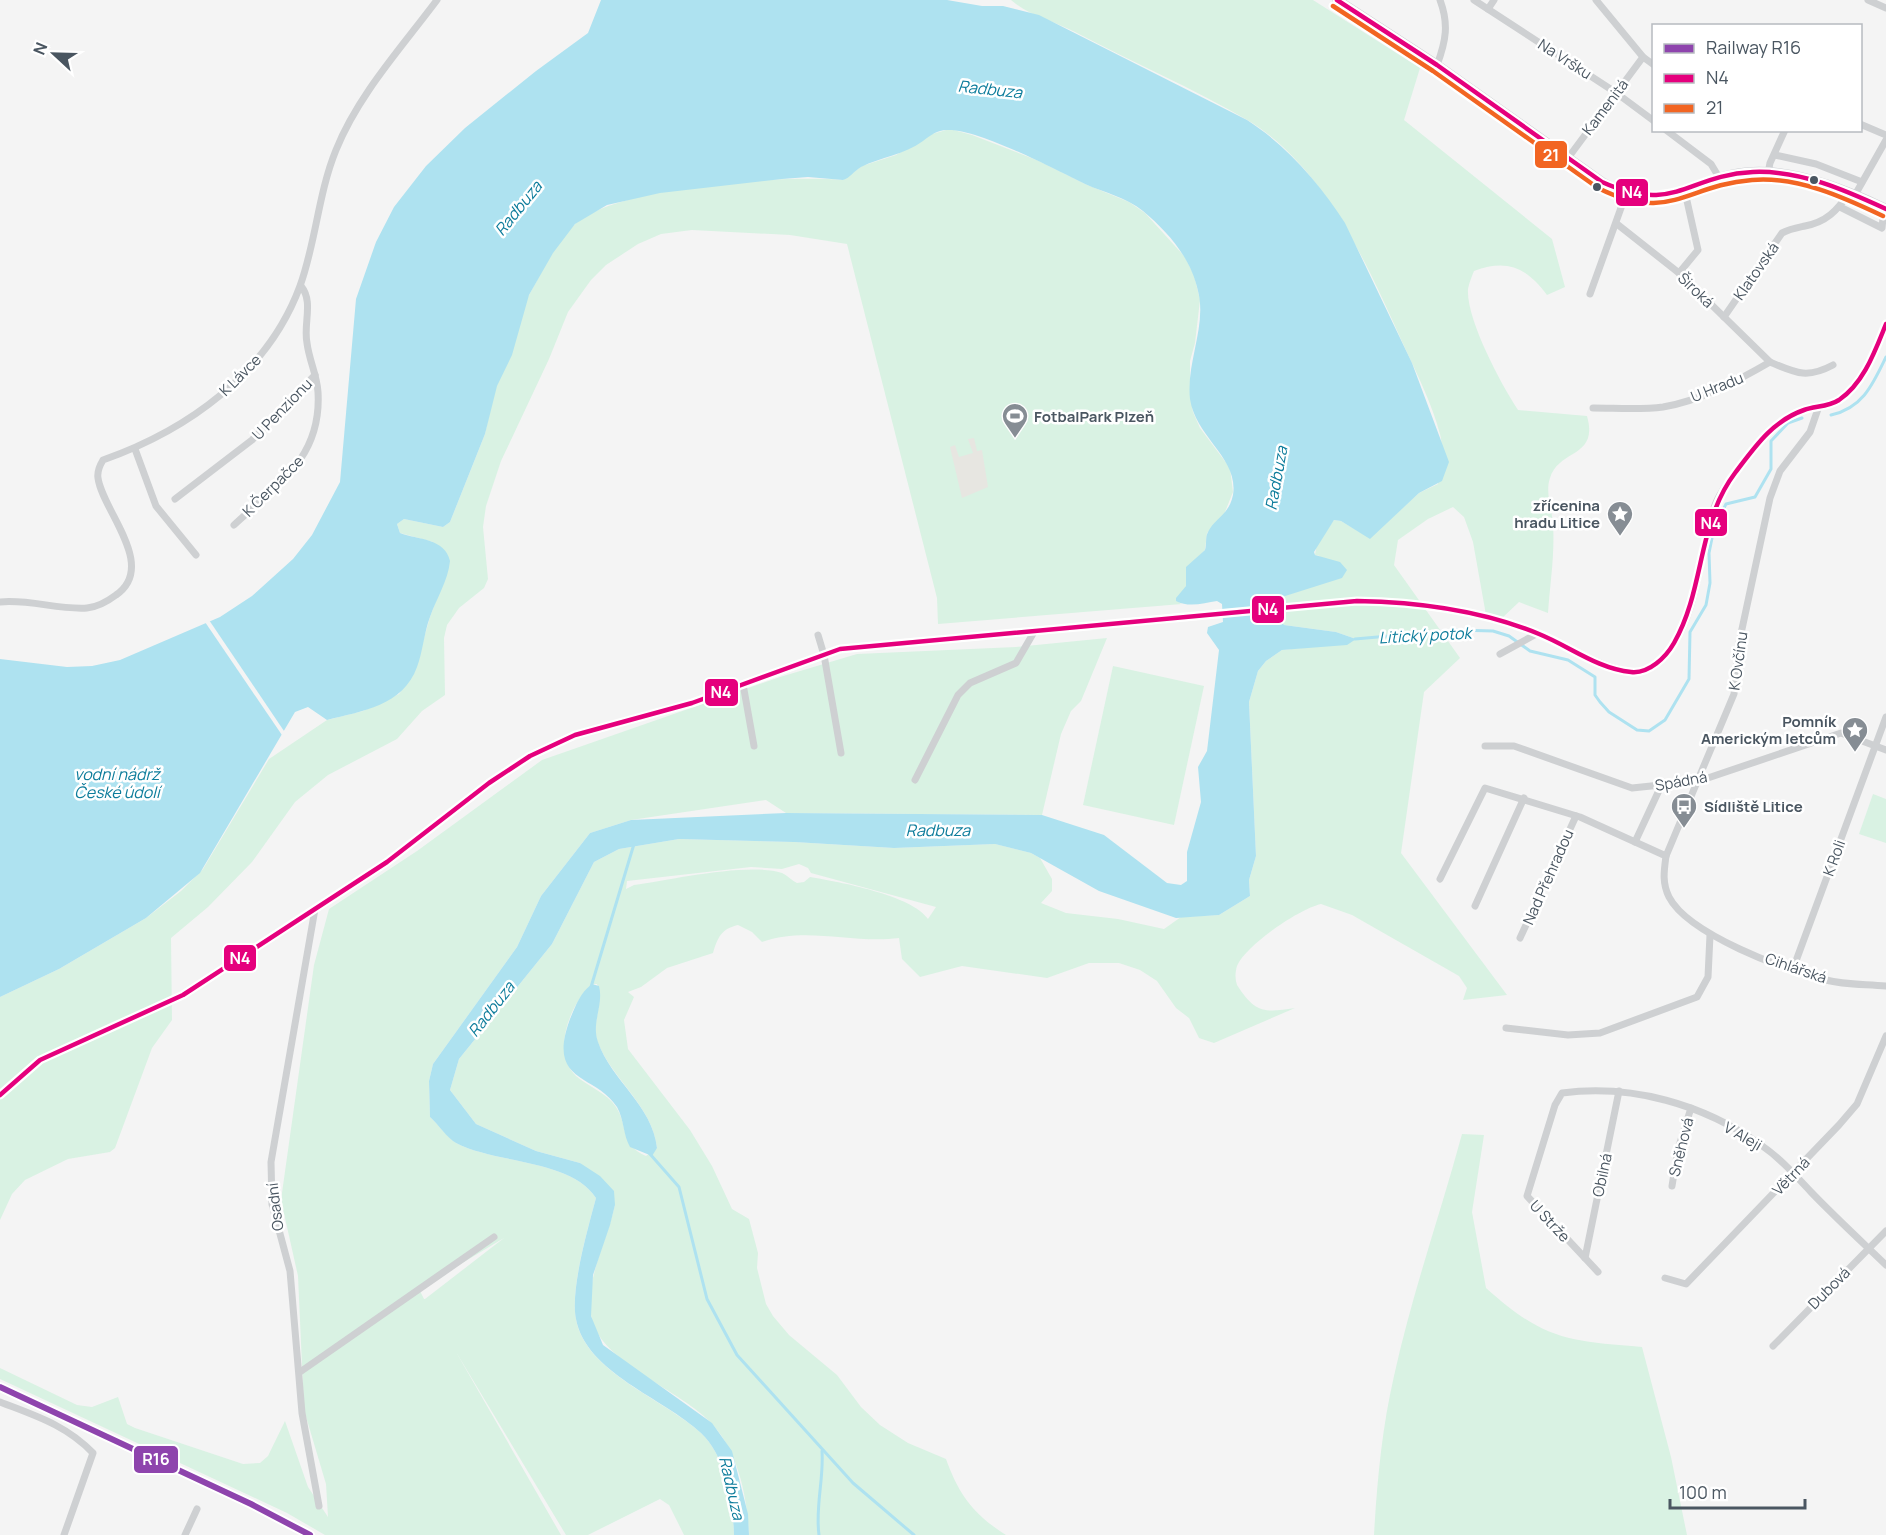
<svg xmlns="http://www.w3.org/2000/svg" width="1886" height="1535" font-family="Manrope,sans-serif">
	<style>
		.green { fill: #d9f2e3; fill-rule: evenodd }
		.sand { fill: #e7e6e1 }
		.water { fill: #aee2f0 }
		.pier { fill: #f4f4f4 }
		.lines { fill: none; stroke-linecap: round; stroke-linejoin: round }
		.stream { stroke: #aee2f0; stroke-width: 3 }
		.minor { stroke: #ced0d2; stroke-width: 7 }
		.secondary { stroke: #ced0d4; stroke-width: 10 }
		.bus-1-casing { stroke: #fff; stroke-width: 9 }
		.bus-2-casing { stroke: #fff; stroke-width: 9 }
		.bus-1 { stroke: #e5007d; stroke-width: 4.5 }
		.bus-2 { stroke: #f26522; stroke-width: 4.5 }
		.rail-1-casing { stroke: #fff; stroke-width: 10 }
		.rail-1 { stroke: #8e44ad; stroke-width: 6 }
		.bus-dot { fill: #4a5661; stroke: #fff; stroke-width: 2 }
		.labels { text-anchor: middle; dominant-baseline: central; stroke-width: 5; stroke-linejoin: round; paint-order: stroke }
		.street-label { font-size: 15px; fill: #4a5661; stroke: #fff }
		.poi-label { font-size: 15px; font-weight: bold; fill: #4a5661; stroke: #fff; text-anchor: start }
		.water-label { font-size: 16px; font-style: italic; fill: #0c7c9b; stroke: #fff }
		.line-badge { stroke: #fff; stroke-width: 2 }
		.badge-label { font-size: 16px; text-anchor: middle; font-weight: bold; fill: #fff }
	</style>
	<rect width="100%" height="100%" fill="#f4f4f4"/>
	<g class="green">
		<path d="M 1011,0 L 1313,0 L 1420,68 L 1404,120 L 1552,239 L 1565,287 L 1547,295 C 1526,267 1507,259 1474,271 C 1472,276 1469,283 1468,289 C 1466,319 1501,384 1518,410 L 1587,416 C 1599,458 1559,449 1550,478 C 1545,492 1552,510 1553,524 C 1555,553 1550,584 1548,613 L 1519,602 L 1500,620 L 1486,615 L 1473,542 L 1464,517 L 1453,507 L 1428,519 L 1398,540 L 1394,565 L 1460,658 L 1424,692 L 1401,853 L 1507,995 L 1463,1000 L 1467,988 L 1459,976 L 1352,915 L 1321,904 C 1299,909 1246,945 1237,966 C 1235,973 1235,979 1237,985 C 1255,1013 1264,1013 1295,1008 L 1214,1043 L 1199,1038 L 1189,1018 L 1176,1008 L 1157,981 L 1140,970 L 1119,963 L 1089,963 L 1047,978 L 962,966 L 920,977 L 902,959 L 899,938 C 853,944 806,926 762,942 L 752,932 L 738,925 C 721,929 718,937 713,953 L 667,968 L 641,987 L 628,992 L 634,997 L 624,1020 L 628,1049 L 690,1130 L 712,1166 L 732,1209 L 749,1219 L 758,1253 L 757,1268 L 766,1304 L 773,1316 L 789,1335 L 837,1375 L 861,1407 L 880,1425 L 908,1443 L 946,1459 C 959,1495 973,1514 1006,1535 L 749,1535 C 747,1497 739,1454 713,1425 C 684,1391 596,1361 591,1315 C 586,1276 607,1241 615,1205 L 580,1163 L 536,1151 L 476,1124 L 450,1090 L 459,1059 L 552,944 L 594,862 L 619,849 L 679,839 L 794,842 L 894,848 L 995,844 L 1031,853 L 1040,858 L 1052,879 L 1052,891 L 1041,903 L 1066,913 L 1118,919 L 1164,929 L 1181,917 L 1219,915 L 1250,896 L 1249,880 L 1256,856 L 1249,702 L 1258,671 L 1266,661 L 1282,650 L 1330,645 L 1356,639 L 1336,632 L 1284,625 L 1279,618 L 1282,596 L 1320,556 L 1315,555 L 1317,543 L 1334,520 L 1341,521 L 1370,538 L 1419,493 L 1438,484 C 1439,469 1444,448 1440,434 C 1432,404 1417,374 1404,346 C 1369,268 1325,167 1249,121 C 1193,88 1132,62 1075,32 C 1054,21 1029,16 1011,0 ZM 799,864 L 808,868 L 811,873 L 936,907 L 928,919 C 912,895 839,882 810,877 L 804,882 L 797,883 C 791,880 787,875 782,873 C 748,862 671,880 634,885 L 626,889 L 627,881 L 751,867 L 782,869 ZM 592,984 L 597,984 C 605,1004 590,1023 598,1043 C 613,1080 653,1107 657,1148 L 646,1156 C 619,1144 629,1127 616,1107 C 607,1093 589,1087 576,1076 C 551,1052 570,1004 592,984 Z"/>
		<path d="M 950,129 L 972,135 L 1039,161 L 1085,184 L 1129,202 L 1145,213 L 1185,257 L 1194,275 L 1200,300 L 1195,343 L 1190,361 L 1190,393 L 1193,412 L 1200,428 L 1230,468 L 1233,492 L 1223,517 L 1207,533 L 1205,550 L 1186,569 L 1186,586 L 1179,603 L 1182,604 L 938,624 L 937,598 L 847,244 L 790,235 L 692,230 L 661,234 L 638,244 L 606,265 L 591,280 L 568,312 L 549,359 L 501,461 L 486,506 L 483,527 L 488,579 L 484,588 L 459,608 L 447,625 L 444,638 L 445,695 L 422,711 L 397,739 L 328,775 L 295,802 L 252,862 L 208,907 L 171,938 L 172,1020 L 152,1048 L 115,1148 L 110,1152 L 68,1159 L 25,1180 L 12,1194 L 0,1220 L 0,997 L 59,969 L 146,918 L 181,891 L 203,869 L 269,759 L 327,720 L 363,711 L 399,694 L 414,673 L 430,617 L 449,566 L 433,542 L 400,533 L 397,524 L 404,519 L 443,527 L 450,522 L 485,434 L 491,406 L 471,398 C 490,364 509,329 529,295 C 542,272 554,245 573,226 C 614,185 786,175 843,180 L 862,166 L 896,155 L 932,134 Z"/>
		<path d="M 1107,638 L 1081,701 L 1071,711 L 1061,734 L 1042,815 L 786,813 L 766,800 L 631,820 L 590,833 L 541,896 L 517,947 L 433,1064 L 429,1081 L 430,1117 C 438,1124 447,1137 456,1143 C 496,1164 571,1159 596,1198 C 588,1228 570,1289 576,1319 C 585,1372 664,1399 701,1433 C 726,1456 733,1503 734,1535 L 684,1535 L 669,1505 L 660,1499 L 588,1535 L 566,1535 L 456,1352 L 561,1535 L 325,1535 L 287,1513 L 0,1379 L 0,1368 L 77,1405 L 92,1407 L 118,1397 L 127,1424 L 135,1428 L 243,1464 L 260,1463 L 268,1456 L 285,1421 L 308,1487 L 328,1517 L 326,1484 L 304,1410 L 298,1276 L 281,1200 L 314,965 L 329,909 L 417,851 L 542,760 L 780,677 L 857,654 L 1016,647 ZM 504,1238 L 425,1299 L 424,1299 L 419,1289 Z"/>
		<path d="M 1113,666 L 1204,686 L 1174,825 L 1083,805 Z"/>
		<path d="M 1873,794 L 1886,799 L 1886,843 L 1859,834 Z"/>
		<path d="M 1462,1134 L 1484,1135 L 1472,1212 L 1486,1288 C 1544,1340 1567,1341 1642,1347 L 1671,1457 L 1687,1535 L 1374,1535 C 1377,1482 1382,1428 1394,1376 C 1412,1294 1440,1215 1462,1134 Z"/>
	</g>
	<path class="sand" d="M 974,438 L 977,451 L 982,450 L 988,487 L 962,498 L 950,447 L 955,445 L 959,457 L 973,453 L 968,439 Z"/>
	<g class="water">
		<path d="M 601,0 L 947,0 L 982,6 L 1003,6 L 1039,15 L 1247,120 C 1285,144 1321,185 1345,223 L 1412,363 L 1449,462 L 1442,481 L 1419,493 L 1370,539 L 1341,521 L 1334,520 L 1314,552 L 1315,555 L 1340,562 L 1347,570 L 1342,578 L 1282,597 L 1279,618 L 1284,625 L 1336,632 L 1356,639 L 1347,645 L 1282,650 L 1266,661 L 1258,671 L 1249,702 L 1256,856 L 1249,880 L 1250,896 L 1219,915 L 1176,918 L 1099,891 L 1031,853 L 995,844 L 894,848 L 794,842 L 679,839 L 619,849 L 594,862 L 552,944 L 459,1059 L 450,1090 L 476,1124 L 536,1151 L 580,1163 L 600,1176 L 614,1191 L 615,1205 L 610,1225 L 593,1275 L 591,1316 L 603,1345 L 712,1423 L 732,1451 L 748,1514 L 749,1535 L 734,1535 C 733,1503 726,1456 701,1433 C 664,1398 586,1373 576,1319 C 570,1290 588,1228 596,1198 C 571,1159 496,1164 456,1143 C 447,1138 438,1124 430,1117 L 429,1081 L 433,1064 L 517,947 L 541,896 L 590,833 L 631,820 L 786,813 L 1042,815 L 1104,835 L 1167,883 L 1181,885 L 1187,881 L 1187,852 L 1201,802 L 1198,767 L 1207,751 L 1219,650 L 1207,633 L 1208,627 L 1223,622 L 1222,604 L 1217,601 C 1204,603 1189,608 1176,601 L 1176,598 L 1186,586 L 1186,567 L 1205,550 C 1207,544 1205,537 1208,532 C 1214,519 1229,515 1233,495 C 1239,458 1196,438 1190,399 C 1186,362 1207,326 1198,291 C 1191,258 1168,232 1143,211 C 1126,197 1105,193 1085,184 C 1056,170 977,128 947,130 C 937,130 931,135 923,141 C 904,155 881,157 861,167 C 854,171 850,178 843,180 L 808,177 L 782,179 L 660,193 L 607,205 L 575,224 L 553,253 L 529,295 L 512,355 L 497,386 L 485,434 L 450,522 L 443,527 L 404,519 L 397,524 L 400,533 C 418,540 445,538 450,561 C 448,581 436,599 430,617 C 424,633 423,651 417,667 C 403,706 362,711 327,720 L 308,707 L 295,712 L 200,873 L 146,918 L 59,969 L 0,997 L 0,659 L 67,667 L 92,666 L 120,660 L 220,617 L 252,596 L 293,559 L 312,535 L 340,482 L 356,299 L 376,242 L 394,207 L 426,166 L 465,128 L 536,71 L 588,33 Z"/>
		<path d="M 592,984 L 599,986 C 604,1005 591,1023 598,1042 C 611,1080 653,1106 657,1148 L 652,1156 L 630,1147 C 623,1135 624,1119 617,1107 C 595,1073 546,1084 570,1019 C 576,1005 580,993 592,984 Z"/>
	</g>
	<path class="pier" d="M 209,620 L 286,734 L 284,738 L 205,622 Z"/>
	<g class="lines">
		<g class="stream">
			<path d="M 1831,415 C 1863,408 1873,384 1886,357"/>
			<path d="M 1355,639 L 1457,630 L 1493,631 L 1509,636 L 1530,651 L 1568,660 L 1595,677 L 1595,695 L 1600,702 L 1609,712 L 1637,730 L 1649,731 L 1665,720 L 1689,679 L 1690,632 L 1706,605 L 1710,583 L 1709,553 L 1714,528 L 1726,504 L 1755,497 L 1771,469 L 1771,441 L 1788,423 L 1802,418"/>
			<path d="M 591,987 L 634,844"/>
			<path d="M 650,1154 L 679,1187 L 707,1299 L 737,1355 L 853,1483 L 914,1535"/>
			<path d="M 819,1535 C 815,1507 824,1479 822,1451"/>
		</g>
		<g class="minor">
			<path d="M 1474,0 L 1615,92 L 1654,121"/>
			<path d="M 1596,0 L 1643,57 L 1654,65"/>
			<path d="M 1868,0 L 1886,8"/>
			<path d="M 1488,9 L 1494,0"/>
			<path d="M 1437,65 C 1446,41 1449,24 1440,0"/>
			<path d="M 1860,124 L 1886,135"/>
			<path d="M 1666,130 L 1711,164 L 1720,179"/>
			<path d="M 1775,155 L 1816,164 L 1862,182"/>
			<path d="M 1568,158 L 1643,57"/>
			<path d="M 1768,173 L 1770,163 L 1785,130"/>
			<path d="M 1855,195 L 1886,140"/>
			<path d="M 1840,207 L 1882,228 L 1884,208"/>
			<path d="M 1617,224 L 1679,273 L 1770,362"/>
			<path d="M 1679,273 L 1698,250 L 1685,192"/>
			<path d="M 1590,294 L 1626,194"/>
			<path d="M 1724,317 L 1782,233 C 1790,229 1796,228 1805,226 C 1826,222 1837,211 1849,193"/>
			<path d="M 1819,406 L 1810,432 L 1780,471 L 1770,498 L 1739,643 L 1734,694 L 1666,856 C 1664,871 1662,883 1669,897 C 1688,934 1786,971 1826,980 C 1845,985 1867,984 1886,986"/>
			<path d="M 1593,408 C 1616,408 1641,410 1663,407 C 1700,401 1739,380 1770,362 C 1796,373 1807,379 1833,365"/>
			<path d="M 135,449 L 156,506 L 196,555"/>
			<path d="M 175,499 L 252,440 L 315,375"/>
			<path d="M 234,525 C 277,485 322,458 318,392 C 317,375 309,360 307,343 C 303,324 314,302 301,286"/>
			<path d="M 0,602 C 30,599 58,610 87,608 C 98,607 108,601 116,595 C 158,566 102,510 98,478 C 97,472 100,465 103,460 C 188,430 268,373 300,286 C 316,242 318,194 336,150 C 358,95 402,47 437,0"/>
			<path d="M 818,635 L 824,655 L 841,753"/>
			<path d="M 1500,654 L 1538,633"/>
			<path d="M 743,684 L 754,746"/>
			<path d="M 1485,746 L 1514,746 L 1632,788 L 1699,781 L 1841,733 L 1886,750"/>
			<path d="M 915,780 L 958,695 L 970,683 L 1016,663 L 1034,632"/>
			<path d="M 1635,842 L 1661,786"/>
			<path d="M 1440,879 L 1485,788 L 1580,817 L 1666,856"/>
			<path d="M 1475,906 L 1524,798"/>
			<path d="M 315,909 L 271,1162 L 272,1204 L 290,1271 L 302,1413 L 319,1506"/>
			<path d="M 1520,938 L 1576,816"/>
			<path d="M 1793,969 L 1886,717"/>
			<path d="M 1506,1028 L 1568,1035 L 1600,1033 L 1697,997 L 1708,977 L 1710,935"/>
			<path d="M 0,1095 L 40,1060 L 183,995 L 387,862 L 489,783 L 530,756 L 575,735 L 692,703 L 840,649 L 1357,601 C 1420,601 1480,610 1539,634 C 1568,646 1599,667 1631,672 C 1646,674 1664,659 1672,647 C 1699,607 1699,552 1714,508 C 1719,492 1733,476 1743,462 C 1758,440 1778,419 1804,410 C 1815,406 1829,407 1839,400 C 1864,381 1874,352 1886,324"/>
			<path d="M 1672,1186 L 1678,1149 L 1691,1108"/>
			<path d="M 1585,1258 L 1619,1091"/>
			<path d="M 1598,1272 L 1527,1196 L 1555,1105 L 1562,1093 C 1632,1084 1703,1104 1761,1145 C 1780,1158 1795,1175 1811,1192 C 1835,1217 1861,1241 1886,1265"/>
			<path d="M 1665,1278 L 1686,1284 L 1839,1125 L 1857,1104 L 1886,1036"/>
			<path d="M 1773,1346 L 1886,1231"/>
			<path d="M 300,1372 L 494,1237"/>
			<path d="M 0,1402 C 36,1416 66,1425 93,1453 L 64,1535"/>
			<path d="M 185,1535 L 197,1509"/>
		</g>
		<path class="secondary" d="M 1337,0 L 1437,65 L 1602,182 C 1668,220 1693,174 1753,172 C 1797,170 1847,190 1886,209"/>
		<g class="bus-1-casing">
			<g id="bus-1">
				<path d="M 1337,0 L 1437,65 L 1602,182 C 1675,215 1687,175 1753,172 C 1800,170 1845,190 1886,209"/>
				<path d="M 0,1095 L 40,1060 L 183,995 L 387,862 L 489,783 L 530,756 L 575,735 L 692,703 L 840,649 L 1357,601 C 1419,602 1481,610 1539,634 C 1569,646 1598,669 1631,672 C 1649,674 1666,657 1674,643 C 1705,589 1697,523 1735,473 C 1754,448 1772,421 1804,410 C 1815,406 1828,407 1839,400 C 1864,383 1875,351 1886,324"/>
			</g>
		</g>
		<g class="bus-2-casing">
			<path id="bus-2" d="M 1333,6 L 1433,71 L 1598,188 C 1670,224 1685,185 1752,180 C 1797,176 1843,197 1883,216"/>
		</g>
		<use href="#bus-1" class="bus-1"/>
		<use href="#bus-2" class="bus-2"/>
		<g class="rail-1-casing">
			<path id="rail-1" d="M 0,1387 L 251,1504 L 310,1535"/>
		</g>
		<use href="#rail-1" class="rail-1"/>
	</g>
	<defs>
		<g id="stadium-pin" transform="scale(1.35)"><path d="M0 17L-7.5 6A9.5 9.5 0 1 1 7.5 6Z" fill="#868d94" stroke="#fff"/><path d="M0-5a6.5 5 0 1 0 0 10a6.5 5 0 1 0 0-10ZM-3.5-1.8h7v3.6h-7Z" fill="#fff"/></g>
		<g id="sight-pin" transform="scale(1.35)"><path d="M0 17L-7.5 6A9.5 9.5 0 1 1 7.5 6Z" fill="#868d94" stroke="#fff"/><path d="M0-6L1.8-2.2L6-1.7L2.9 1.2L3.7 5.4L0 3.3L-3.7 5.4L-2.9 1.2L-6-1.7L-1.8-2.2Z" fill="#fff"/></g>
		<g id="bus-pin" transform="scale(1.35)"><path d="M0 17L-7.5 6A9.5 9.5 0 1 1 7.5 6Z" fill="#868d94" stroke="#fff"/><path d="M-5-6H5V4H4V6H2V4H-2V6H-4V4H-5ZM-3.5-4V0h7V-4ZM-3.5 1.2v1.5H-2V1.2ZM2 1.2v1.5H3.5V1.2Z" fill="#fff"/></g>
	</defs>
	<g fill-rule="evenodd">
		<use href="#stadium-pin" x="1015" y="416"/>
		<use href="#sight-pin" x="1620" y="514"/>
		<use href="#sight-pin" x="1855" y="730"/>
		<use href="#bus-pin" x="1684" y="806"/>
	</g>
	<g class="bus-dot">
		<circle cx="1814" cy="180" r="5"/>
		<circle cx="1597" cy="187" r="5"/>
	</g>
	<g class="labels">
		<g class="street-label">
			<text transform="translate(1565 59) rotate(33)">Na Vršku</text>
			<text transform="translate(1605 107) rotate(-53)">Kamenitá</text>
			<text transform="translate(1756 271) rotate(-55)">Klatovská</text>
			<text transform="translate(1696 290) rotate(44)">Široká</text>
			<text transform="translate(240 375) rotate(-45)">K Lávce</text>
			<text transform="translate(1717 387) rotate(-22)">U Hradu</text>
			<text transform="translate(282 409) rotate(-46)">U Penzionu</text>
			<text transform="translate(273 486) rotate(-45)">K Čerpačce</text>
			<text transform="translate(1738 661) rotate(-82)">K Ovčínu</text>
			<text transform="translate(1681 781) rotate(-10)">Spádná</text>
			<text transform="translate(1834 858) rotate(-70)">K Roli</text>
			<text transform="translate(1548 877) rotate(-66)">Nad Přehradou</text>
			<text transform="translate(1796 968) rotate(19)">Cihlářská</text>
			<text transform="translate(1743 1136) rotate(30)">V Aleji</text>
			<text transform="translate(1681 1147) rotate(-76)">Sněhová</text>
			<text transform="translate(1602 1175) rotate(-78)">Obilná</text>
			<text transform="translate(1791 1176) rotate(-46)">Větrná</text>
			<text transform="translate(275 1207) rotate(-97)">Osadní</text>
			<text transform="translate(1550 1221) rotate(47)">U Strže</text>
			<text transform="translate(1829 1288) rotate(-45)">Dubová</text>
		</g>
		<g class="poi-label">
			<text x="1034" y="416">FotbalPark Plzeň</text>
			<text x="1600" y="505" text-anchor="end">zřícenina<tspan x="1600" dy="17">hradu Litice</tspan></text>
			<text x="1836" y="721" text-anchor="end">Pomník<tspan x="1836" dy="17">Americkým letcům</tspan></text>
			<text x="1704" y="806">Sídliště Litice</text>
		</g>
		<g class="water-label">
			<text transform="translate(990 89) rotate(6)">Radbuza</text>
			<text transform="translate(518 208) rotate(-51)">Radbuza</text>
			<text transform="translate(1276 478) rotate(-80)">Radbuza</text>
			<text transform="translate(1425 635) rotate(-3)">Litický potok</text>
			<text x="117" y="774">vodní nádrž<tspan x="117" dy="18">České údolí</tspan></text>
			<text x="938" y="830">Radbuza</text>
			<text transform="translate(491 1009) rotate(-52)">Radbuza</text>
			<text transform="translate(732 1488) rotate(77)">Radbuza</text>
		</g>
	</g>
	<g class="line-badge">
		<rect x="1534" y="140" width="34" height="29" rx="6" fill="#f26522"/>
		<rect x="1615" y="178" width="34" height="29" rx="6" fill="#e5007d"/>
		<rect x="1694" y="508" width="34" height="29" rx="6" fill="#e5007d"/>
		<rect x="1251" y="595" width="34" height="29" rx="6" fill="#e5007d"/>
		<rect x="704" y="678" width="35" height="29" rx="6" fill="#e5007d"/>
		<rect x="223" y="944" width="34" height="28" rx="6" fill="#e5007d"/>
		<rect x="133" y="1445" width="46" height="29" rx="6" fill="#8e44ad"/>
	</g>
	<g class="badge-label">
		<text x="1551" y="161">21</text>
		<text x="1632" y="198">N4</text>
		<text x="1711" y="529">N4</text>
		<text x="1268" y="615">N4</text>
		<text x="721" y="698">N4</text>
		<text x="240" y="964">N4</text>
		<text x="156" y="1465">R16</text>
	</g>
	<rect x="1652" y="24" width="210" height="108" fill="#ffffff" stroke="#b7bbc0" stroke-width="1.5"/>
	<rect x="1664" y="44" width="30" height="9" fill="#8e44ad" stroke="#b7bbc0" stroke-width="1.5"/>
	<text x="1706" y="54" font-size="18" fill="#4a5661">Railway R16</text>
	<rect x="1664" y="74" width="30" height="9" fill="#e5007d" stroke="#b7bbc0" stroke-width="1.5"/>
	<text x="1706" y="84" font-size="18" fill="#4a5661">N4</text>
	<rect x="1664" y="104" width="30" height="9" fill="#f26522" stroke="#b7bbc0" stroke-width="1.5"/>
	<text x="1706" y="114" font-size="18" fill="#4a5661">21</text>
	<g transform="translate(54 54) rotate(292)" stroke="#ffffff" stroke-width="4.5" paint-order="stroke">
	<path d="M0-4.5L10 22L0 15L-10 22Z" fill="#4a5661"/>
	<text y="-9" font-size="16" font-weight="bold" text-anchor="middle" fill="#4a5661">N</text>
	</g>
	<path d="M1670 1499v9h135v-9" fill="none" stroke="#4a5661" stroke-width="3"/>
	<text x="1679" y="1499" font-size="18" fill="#4a5661" stroke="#ffffff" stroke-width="4.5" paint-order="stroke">100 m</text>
</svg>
